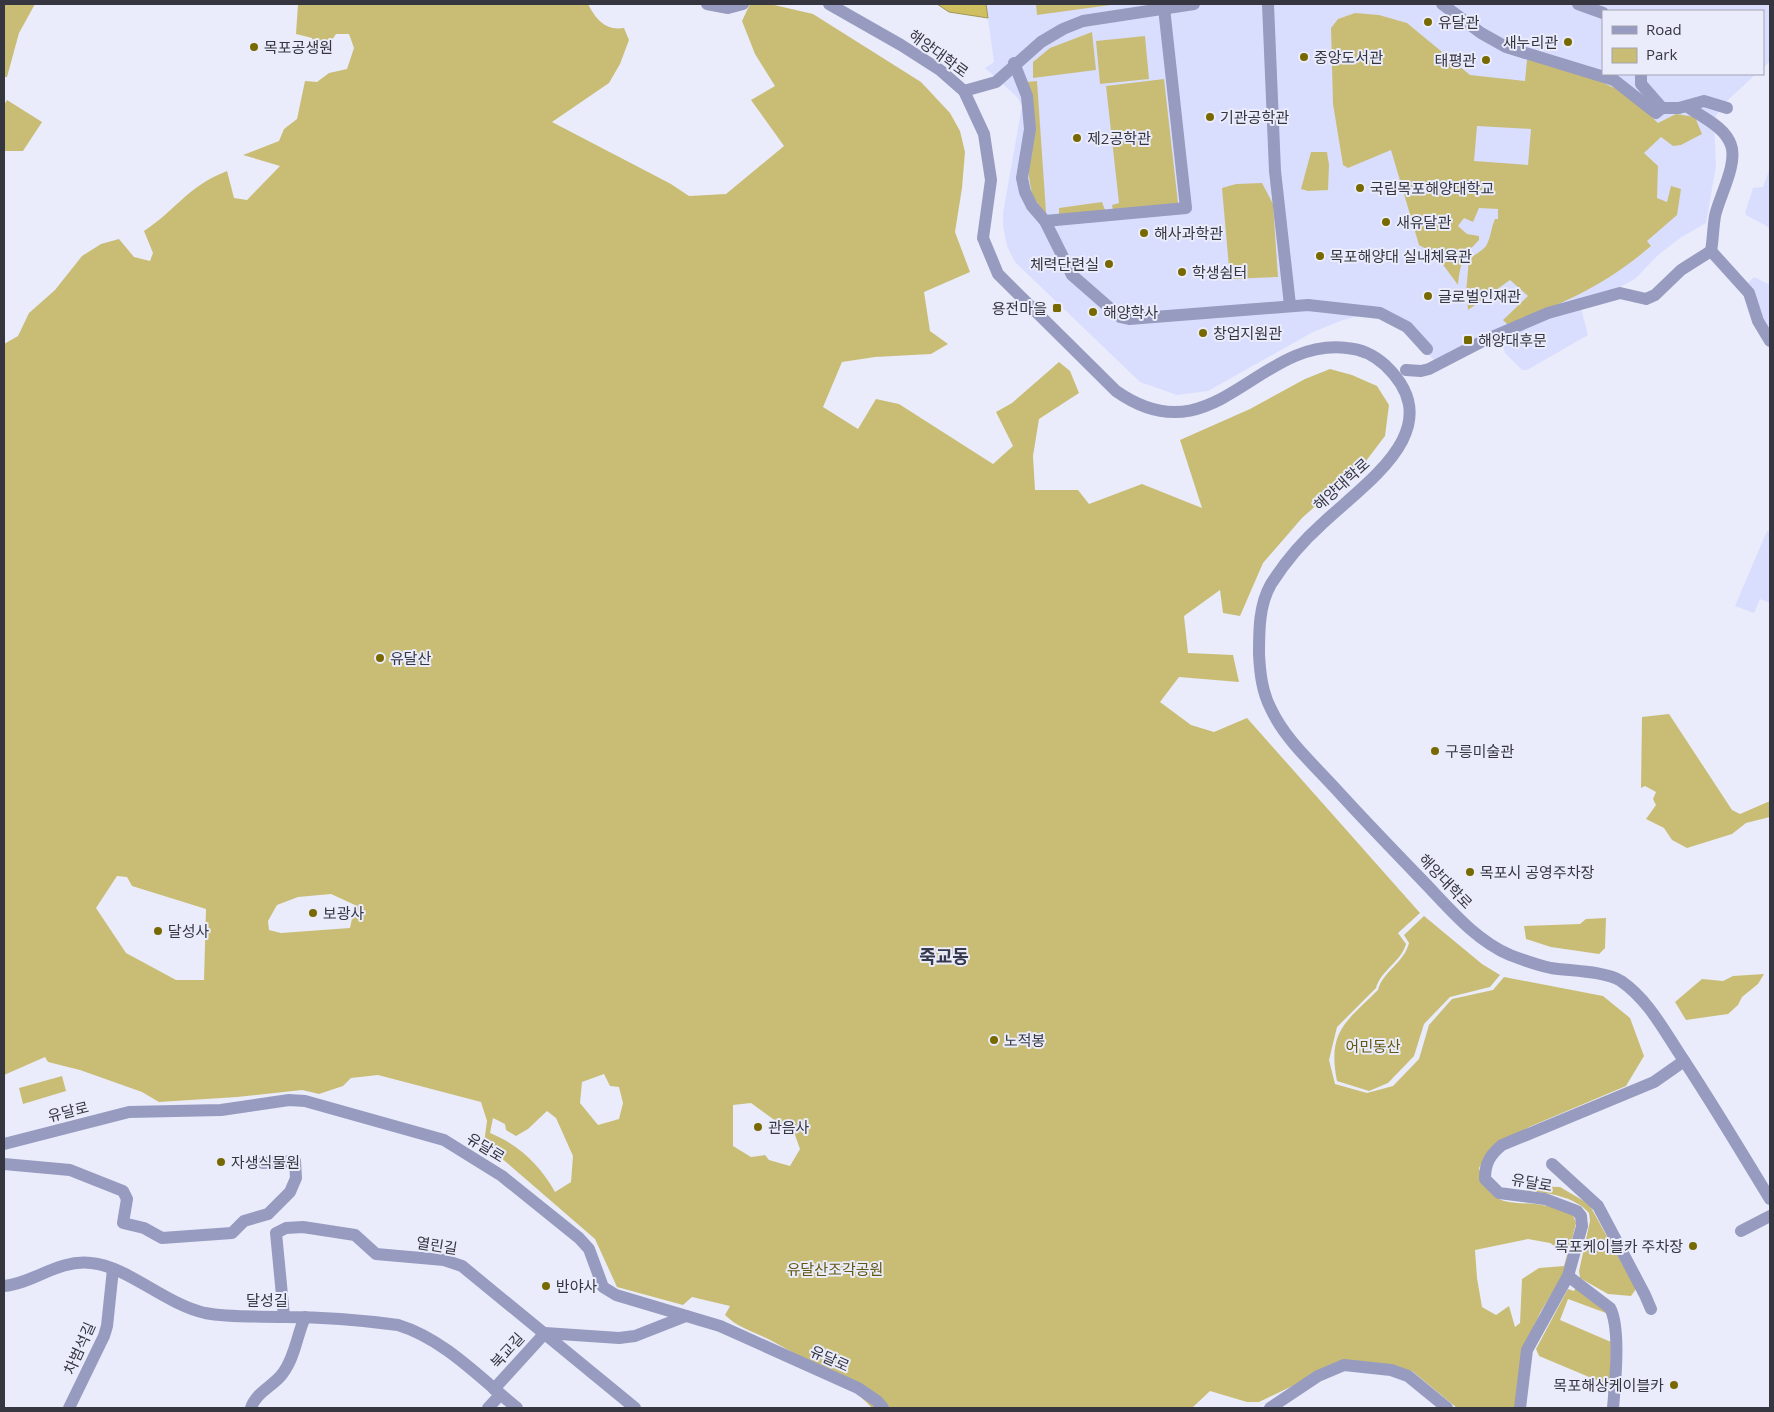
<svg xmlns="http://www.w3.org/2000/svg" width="1774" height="1412" font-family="'Open Sans','Noto Sans KR',sans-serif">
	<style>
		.built { fill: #dadefe }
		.green { fill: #c9bd76; fill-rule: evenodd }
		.water { fill: #cfbf61; stroke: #a19657 }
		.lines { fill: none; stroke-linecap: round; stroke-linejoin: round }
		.minor { stroke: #979bbf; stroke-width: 12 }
		.poi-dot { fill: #776900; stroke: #eaecfb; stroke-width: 2 }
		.labels { text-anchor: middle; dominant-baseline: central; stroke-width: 4; stroke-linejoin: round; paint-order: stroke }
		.poi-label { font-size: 15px; fill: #353640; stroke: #eaecfb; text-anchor: start }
		.street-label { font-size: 15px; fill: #353640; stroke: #eaecfb }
		.park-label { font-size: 15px; fill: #635810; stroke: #eaecfb }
		.quarter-label { font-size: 18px; font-weight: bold; fill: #36394c; stroke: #eaecfb }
	</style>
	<rect width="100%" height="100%" fill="#eaecfb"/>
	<g class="built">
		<path d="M 986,4 L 1770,4 L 1770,61 L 1763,68 L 1763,11 L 1603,11 L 1603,74 L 1756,74 L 1728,100 L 1714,118 L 1716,166 L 1706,223 L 1680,238 L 1657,256 L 1635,279 L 1616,289 L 1579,301 L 1588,335 L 1527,370 L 1522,370 L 1505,353 L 1501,339 L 1436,362 L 1397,323 L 1363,315 L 1343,320 L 1313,332 L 1208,391 L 1177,395 L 1140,382 L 1015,262 L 1007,246 L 1003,226 L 1003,213 L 1022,106 L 1017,97 L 985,68 L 994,62 Z"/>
		<path d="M 1770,168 L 1770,228 L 1746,215 L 1745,213 L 1753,188 L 1763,187 Z"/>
		<path d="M 1754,277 L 1770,285 L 1770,334 L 1745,286 Z"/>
		<path d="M 1767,531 L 1770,533 L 1770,603 L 1760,599 L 1754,613 L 1735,606 Z"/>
	</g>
	<g class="green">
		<path d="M 4,4 L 35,4 L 19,33 L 7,77 L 4,77 Z"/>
		<path d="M 298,4 L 588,4 C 596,19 605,31 624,28 L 629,40 L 620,64 L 609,83 L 552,122 L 671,184 L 689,196 L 726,194 L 784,146 L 751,100 L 775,86 L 755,54 L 742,21 L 750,4 L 770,4 L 813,14 L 921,82 L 950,113 L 960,131 L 965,152 L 962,188 L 955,232 L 970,272 L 924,292 L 930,331 L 948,344 L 931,354 L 875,357 L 842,362 L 823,407 L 858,429 L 876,399 L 899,404 L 993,464 L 1013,446 L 996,412 L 1012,403 L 1059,362 L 1070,371 L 1079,393 L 1039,419 L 1033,456 L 1035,490 L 1078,490 L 1089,504 L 1142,484 L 1202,508 L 1180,440 L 1250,409 L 1305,379 L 1330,369 L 1352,375 L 1377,386 L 1389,405 L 1385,436 L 1366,461 L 1302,518 L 1263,563 L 1240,616 L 1223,613 L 1220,590 L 1184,616 L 1188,653 L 1233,655 L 1239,682 L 1179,677 L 1160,702 L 1191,725 L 1214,732 L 1247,718 L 1420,913 L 1398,933 L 1406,944 C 1401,962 1381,970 1376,988 L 1337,1027 L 1329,1060 L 1335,1084 L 1367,1093 L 1393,1086 L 1419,1059 L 1429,1025 L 1452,999 L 1493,990 L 1504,977 L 1603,996 L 1630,1018 L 1644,1056 L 1626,1086 L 1529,1127 L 1490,1150 L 1479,1168 C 1491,1212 1511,1199 1547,1206 C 1555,1207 1564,1212 1573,1215 L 1576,1223 L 1563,1275 L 1540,1313 L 1525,1346 L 1515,1408 L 1457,1408 L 1412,1371 L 1338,1364 L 1259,1402 L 1247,1402 L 1210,1391 L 1192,1408 L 872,1408 C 850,1383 803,1358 772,1341 C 757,1333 738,1328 725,1315 L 730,1306 L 692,1297 L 683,1305 L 617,1287 L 595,1239 L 484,1143 L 487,1121 L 481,1102 L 378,1075 L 351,1078 L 343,1086 L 319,1094 L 302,1090 L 237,1097 L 159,1102 L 142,1092 L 80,1070 L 48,1062 L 45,1057 L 4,1075 L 4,344 L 18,336 L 29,313 L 55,290 L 82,256 L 101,244 L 119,239 L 134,257 L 150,261 L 153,253 L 144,231 C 176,210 188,186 227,171 L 234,198 L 247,200 L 280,166 L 243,155 L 279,141 L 284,129 L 297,119 L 305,81 L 317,82 L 329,73 L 347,69 L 354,48 L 349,34 L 336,34 L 330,43 L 314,49 L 312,38 L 296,34 ZM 117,876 L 127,877 L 132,886 L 206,909 L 204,980 L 176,980 L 126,953 L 96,908 ZM 331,894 L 355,905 L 350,928 L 281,933 L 269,930 L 268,921 L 277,905 L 298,897 ZM 604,1074 L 610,1086 L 619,1087 L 623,1103 L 619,1119 L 598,1125 L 580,1103 L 582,1082 ZM 751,1103 L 795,1135 L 800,1149 L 790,1166 L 769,1160 L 765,1155 L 751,1157 L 733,1146 L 733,1105 ZM 547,1111 L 556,1118 L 573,1156 L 571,1182 L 555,1192 C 541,1166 518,1144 490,1133 L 493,1118 L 505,1124 L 506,1130 L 516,1136 L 528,1129 ZM 1528,1239 L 1550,1243 L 1567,1255 L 1564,1266 L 1539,1268 L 1522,1279 L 1520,1323 L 1515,1327 L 1509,1306 L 1496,1315 L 1482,1307 L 1477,1278 L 1475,1250 Z"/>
		<path d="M 1036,4 L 1118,4 L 1037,15 Z"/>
		<path d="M 1355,13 L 1379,15 L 1407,23 L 1470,75 L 1525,81 L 1527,60 L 1530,59 L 1579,72 L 1628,94 L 1658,123 L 1676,114 L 1695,117 L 1702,134 L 1681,145 L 1673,146 L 1661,137 L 1644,153 L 1658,166 L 1657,198 L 1667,202 L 1671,186 L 1681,189 L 1677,215 L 1647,241 L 1651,246 C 1605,286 1563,303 1508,325 L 1503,320 L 1528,296 L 1510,280 L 1468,310 L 1466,292 L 1469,259 C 1474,255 1482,251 1486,246 C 1491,238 1491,227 1495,219 L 1498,219 L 1498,209 L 1479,208 L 1473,222 L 1464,218 L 1458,226 L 1467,234 L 1479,236 L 1479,240 C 1463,256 1460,263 1458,285 L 1435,254 L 1419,245 L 1391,150 L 1348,168 L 1343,165 L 1333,104 L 1331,28 L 1338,19 ZM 1477,126 L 1531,129 L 1528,165 L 1474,161 Z"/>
		<path d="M 1092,32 L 1096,70 L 1033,78 L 1033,62 L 1050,48 Z"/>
		<path d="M 1145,36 L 1149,79 L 1100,84 L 1096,41 Z"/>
		<path d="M 1164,79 L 1178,203 L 1113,211 L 1112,205 L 1119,203 L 1106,86 Z"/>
		<path d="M 1037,81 L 1046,212 L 1045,214 L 1032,195 L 1029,177 L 1027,82 Z"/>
		<path d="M 7,100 L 42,122 L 23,151 L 4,151 L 4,105 Z"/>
		<path d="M 1311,152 L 1327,152 L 1329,165 L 1328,190 L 1308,191 L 1301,189 Z"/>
		<path d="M 1262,183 L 1273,204 L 1278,277 L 1230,279 L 1222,188 L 1236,184 Z"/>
		<path d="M 1102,202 L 1105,210 L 1059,217 L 1059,208 Z"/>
		<path d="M 1669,714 L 1732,810 L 1740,814 L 1770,801 L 1770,817 L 1746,823 L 1732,834 L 1687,848 L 1672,840 L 1664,828 L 1646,819 L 1656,805 L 1653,799 L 1656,792 L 1645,786 L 1641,788 L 1642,717 Z"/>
		<path d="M 1424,916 L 1482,964 L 1500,975 L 1490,987 L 1450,997 L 1424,1024 L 1414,1056 L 1388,1083 L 1369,1091 L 1337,1081 C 1327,1031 1346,1022 1378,990 C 1383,971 1404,963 1409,943 L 1404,935 Z"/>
		<path d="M 1606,918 L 1605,948 L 1599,954 L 1551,947 L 1526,939 L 1524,926 L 1580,924 L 1586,919 Z"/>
		<path d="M 1764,974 L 1758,984 L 1742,997 L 1738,1005 L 1728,1014 L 1686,1020 L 1675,1002 L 1702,979 L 1723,981 L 1733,976 Z"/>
		<path d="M 62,1076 L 66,1091 L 23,1104 L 19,1088 Z"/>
		<path d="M 1526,1186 L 1560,1187 L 1589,1204 L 1636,1289 L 1631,1296 L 1608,1294 L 1580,1278 L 1579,1271 L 1590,1221 L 1589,1213 C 1574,1196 1548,1193 1527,1191 Z"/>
		<path d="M 1576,1287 L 1606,1310 L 1606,1313 L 1568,1299 L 1560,1320 L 1611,1342 L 1610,1395 L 1601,1382 L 1539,1356 L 1536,1349 L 1568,1289 L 1574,1291 Z"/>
	</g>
	<path class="water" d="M 937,4 L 986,4 L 988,18 L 949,12 Z"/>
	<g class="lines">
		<g class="minor">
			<path d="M 707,4 L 728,8 L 743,4"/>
			<path d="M 829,4 L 901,45 L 940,70 L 964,91 L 984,134 L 991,180 L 983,238 L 998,274 L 1116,391 C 1214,460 1257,337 1347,348 C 1361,349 1375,356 1385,365 C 1452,428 1366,482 1322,524 C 1303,541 1285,562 1271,584 C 1259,605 1259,630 1259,654 C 1260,673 1262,692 1271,709 C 1285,739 1312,763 1334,787 C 1363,819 1393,850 1423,881 C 1449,908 1475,940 1510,955 C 1523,960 1537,965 1551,968 C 1570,971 1605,971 1621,981 C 1647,999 1662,1027 1679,1053 C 1711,1101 1740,1150 1770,1199"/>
			<path d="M 1268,4 L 1275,171 L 1290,305"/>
			<path d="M 1442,4 L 1481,33 L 1506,47 L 1614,80 L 1656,113 L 1662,108"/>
			<path d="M 1578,4 L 1603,13"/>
			<path d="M 1014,63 L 1027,96 L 1030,129 L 1022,178 L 1025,192 L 1032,206 L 1045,221 L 1072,275 L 1120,317 L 1129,319 L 1308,305 L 1380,313 L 1407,327 L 1427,349"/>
			<path d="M 1641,74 L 1641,84 L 1662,108 L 1679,108 L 1704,101 L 1727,108"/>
			<path d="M 964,91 L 996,82 L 1041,42 L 1063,29 L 1083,21 L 1194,4"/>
			<path d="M 1688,107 C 1702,117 1725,127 1731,145 C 1738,164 1719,197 1715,216 C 1713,228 1713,240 1711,251"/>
			<path d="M 1045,221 L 1186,208 L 1164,8"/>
			<path d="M 1711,251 L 1749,293 L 1758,321 L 1770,341"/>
			<path d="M 1406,370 L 1421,371 L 1429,369 L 1485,340 L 1548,313 L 1620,293 L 1646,299 L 1655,295 L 1681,270 L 1711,251"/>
			<path d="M 4,1144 L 129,1112 L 221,1110 L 289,1100 L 305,1101 L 444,1140 L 502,1176 L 579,1238 L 589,1249 L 603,1287 L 616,1295 L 720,1326 L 858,1388 L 877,1401 L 883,1408"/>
			<path d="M 4,1164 L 70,1170 L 123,1191 L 127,1199 L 123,1223 L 144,1228 L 162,1238 L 232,1233 L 244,1221 L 268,1214 L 290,1192 L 296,1178 L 295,1161 L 263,1163"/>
			<path d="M 1552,1164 L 1598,1206 L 1645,1295 L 1651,1309"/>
			<path d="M 1741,1231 L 1770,1216"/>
			<path d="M 1568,1276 L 1610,1308 C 1621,1328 1615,1385 1613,1408"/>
			<path d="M 4,1286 C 32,1284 58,1259 91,1263 C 127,1266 165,1304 205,1313 C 231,1318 258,1316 285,1317 C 323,1317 361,1320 398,1325 C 444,1339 480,1378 517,1408"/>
			<path d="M 284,1316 L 276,1233 L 286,1228 L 303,1227 L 355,1235 L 376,1254 L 444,1260 L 462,1266 L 635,1408"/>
			<path d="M 494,1389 L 545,1333 L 619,1338 L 635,1336 L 686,1316"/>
			<path d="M 69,1408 L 104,1336 L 107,1326 L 113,1269"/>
			<path d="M 251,1408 C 256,1392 274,1386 283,1373 C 295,1357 297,1335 305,1317"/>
			<path d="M 488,1408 L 500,1395"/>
			<path d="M 1270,1408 L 1318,1376 L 1344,1365 L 1391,1370 L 1408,1376 L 1447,1408"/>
			<path d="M 1520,1408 L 1527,1350 L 1568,1276 L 1582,1226 L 1581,1216 L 1577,1211 L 1545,1199 L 1499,1193 L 1485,1179 C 1485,1163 1490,1155 1502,1145 L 1654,1082 L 1684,1061"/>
		</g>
	</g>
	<g class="poi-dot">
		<circle cx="1428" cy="22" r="5"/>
		<circle cx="1568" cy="42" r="5"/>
		<circle cx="254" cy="47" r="5"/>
		<circle cx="1304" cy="57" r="5"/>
		<circle cx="1486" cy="60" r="5"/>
		<circle cx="1210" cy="117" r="5"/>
		<circle cx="1077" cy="138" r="5"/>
		<circle cx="1360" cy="188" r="5"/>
		<circle cx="1386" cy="222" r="5"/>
		<circle cx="1144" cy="233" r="5"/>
		<circle cx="1320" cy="256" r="5"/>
		<circle cx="1109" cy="264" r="5"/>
		<circle cx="1182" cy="272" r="5"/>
		<circle cx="1428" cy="296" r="5"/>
		<rect x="1052" y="303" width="10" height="10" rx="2.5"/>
		<circle cx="1093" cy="312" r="5"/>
		<circle cx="1203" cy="333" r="5"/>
		<rect x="1463" y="335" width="10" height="10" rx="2.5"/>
		<circle cx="380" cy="658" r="5"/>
		<circle cx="1435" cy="751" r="5"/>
		<circle cx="1470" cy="872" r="5"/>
		<circle cx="313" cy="913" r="5"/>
		<circle cx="158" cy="931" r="5"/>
		<circle cx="994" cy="1040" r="5"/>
		<circle cx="758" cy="1127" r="5"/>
		<circle cx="221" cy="1162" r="5"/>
		<circle cx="1693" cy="1246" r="5"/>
		<circle cx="546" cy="1286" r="5"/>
		<circle cx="1674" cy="1385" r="5"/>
	</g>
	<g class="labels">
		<g class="poi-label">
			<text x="1438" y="22">유달관</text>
			<text x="1558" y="42" text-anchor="end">새누리관</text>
			<text x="264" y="47">목포공생원</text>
			<text x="1314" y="57">중앙도서관</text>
			<text x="1476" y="60" text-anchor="end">태평관</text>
			<text x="1220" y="117">기관공학관</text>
			<text x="1087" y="138">제2공학관</text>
			<text x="1370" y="188">국립목포해양대학교</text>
			<text x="1396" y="222">새유달관</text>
			<text x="1154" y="233">해사과학관</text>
			<text x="1330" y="256">목포해양대 실내체육관</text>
			<text x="1099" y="264" text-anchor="end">체력단련실</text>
			<text x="1192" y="272">학생쉼터</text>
			<text x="1438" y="296">글로벌인재관</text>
			<text x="1047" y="308" text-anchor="end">용전마을</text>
			<text x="1103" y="312">해양학사</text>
			<text x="1213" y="333">창업지원관</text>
			<text x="1478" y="340">해양대후문</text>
			<text x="390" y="658">유달산</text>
			<text x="1445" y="751">구릉미술관</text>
			<text x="1480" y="872">목포시 공영주차장</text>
			<text x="323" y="913">보광사</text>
			<text x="168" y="931">달성사</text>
			<text x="1004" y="1040">노적봉</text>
			<text x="768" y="1127">관음사</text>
			<text x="231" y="1162">자생식물원</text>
			<text x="1683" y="1246" text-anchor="end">목포케이블카 주차장</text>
			<text x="556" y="1286">반야사</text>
			<text x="1664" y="1385" text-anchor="end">목포해상케이블카</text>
		</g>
		<g class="street-label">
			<text transform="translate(939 53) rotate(36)">해양대학로</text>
			<text transform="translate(1341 484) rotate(-42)">해양대학로</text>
			<text transform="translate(1446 881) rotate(46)">해양대학로</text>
			<text transform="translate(68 1111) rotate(-14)">유달로</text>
			<text transform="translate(486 1147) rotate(31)">유달로</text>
			<text transform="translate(1532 1182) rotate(10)">유달로</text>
			<text transform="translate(437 1245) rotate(9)">열린길</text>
			<text x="267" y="1300">달성길</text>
			<text transform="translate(79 1348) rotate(-66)">차범석길</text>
			<text transform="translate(507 1350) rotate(-48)">북교길</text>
			<text transform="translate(830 1358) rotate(24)">유달로</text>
		</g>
		<g class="park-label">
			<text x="1373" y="1046">어민동산</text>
			<text x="835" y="1269">유달산조각공원</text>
		</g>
		<g class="quarter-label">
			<text x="944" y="956">죽교동</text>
		</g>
	</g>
	<rect width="1774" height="1412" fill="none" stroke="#353640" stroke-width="10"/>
	<rect x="1602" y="10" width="162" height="65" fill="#eaecfb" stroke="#a2a3b0"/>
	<rect x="1612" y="26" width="25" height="8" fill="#979bbf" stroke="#a2a3b0"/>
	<text x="1646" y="35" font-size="15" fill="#353640">Road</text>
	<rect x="1612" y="48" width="25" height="15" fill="#c9bd76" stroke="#a2a3b0"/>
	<text x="1646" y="60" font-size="15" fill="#353640">Park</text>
</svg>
